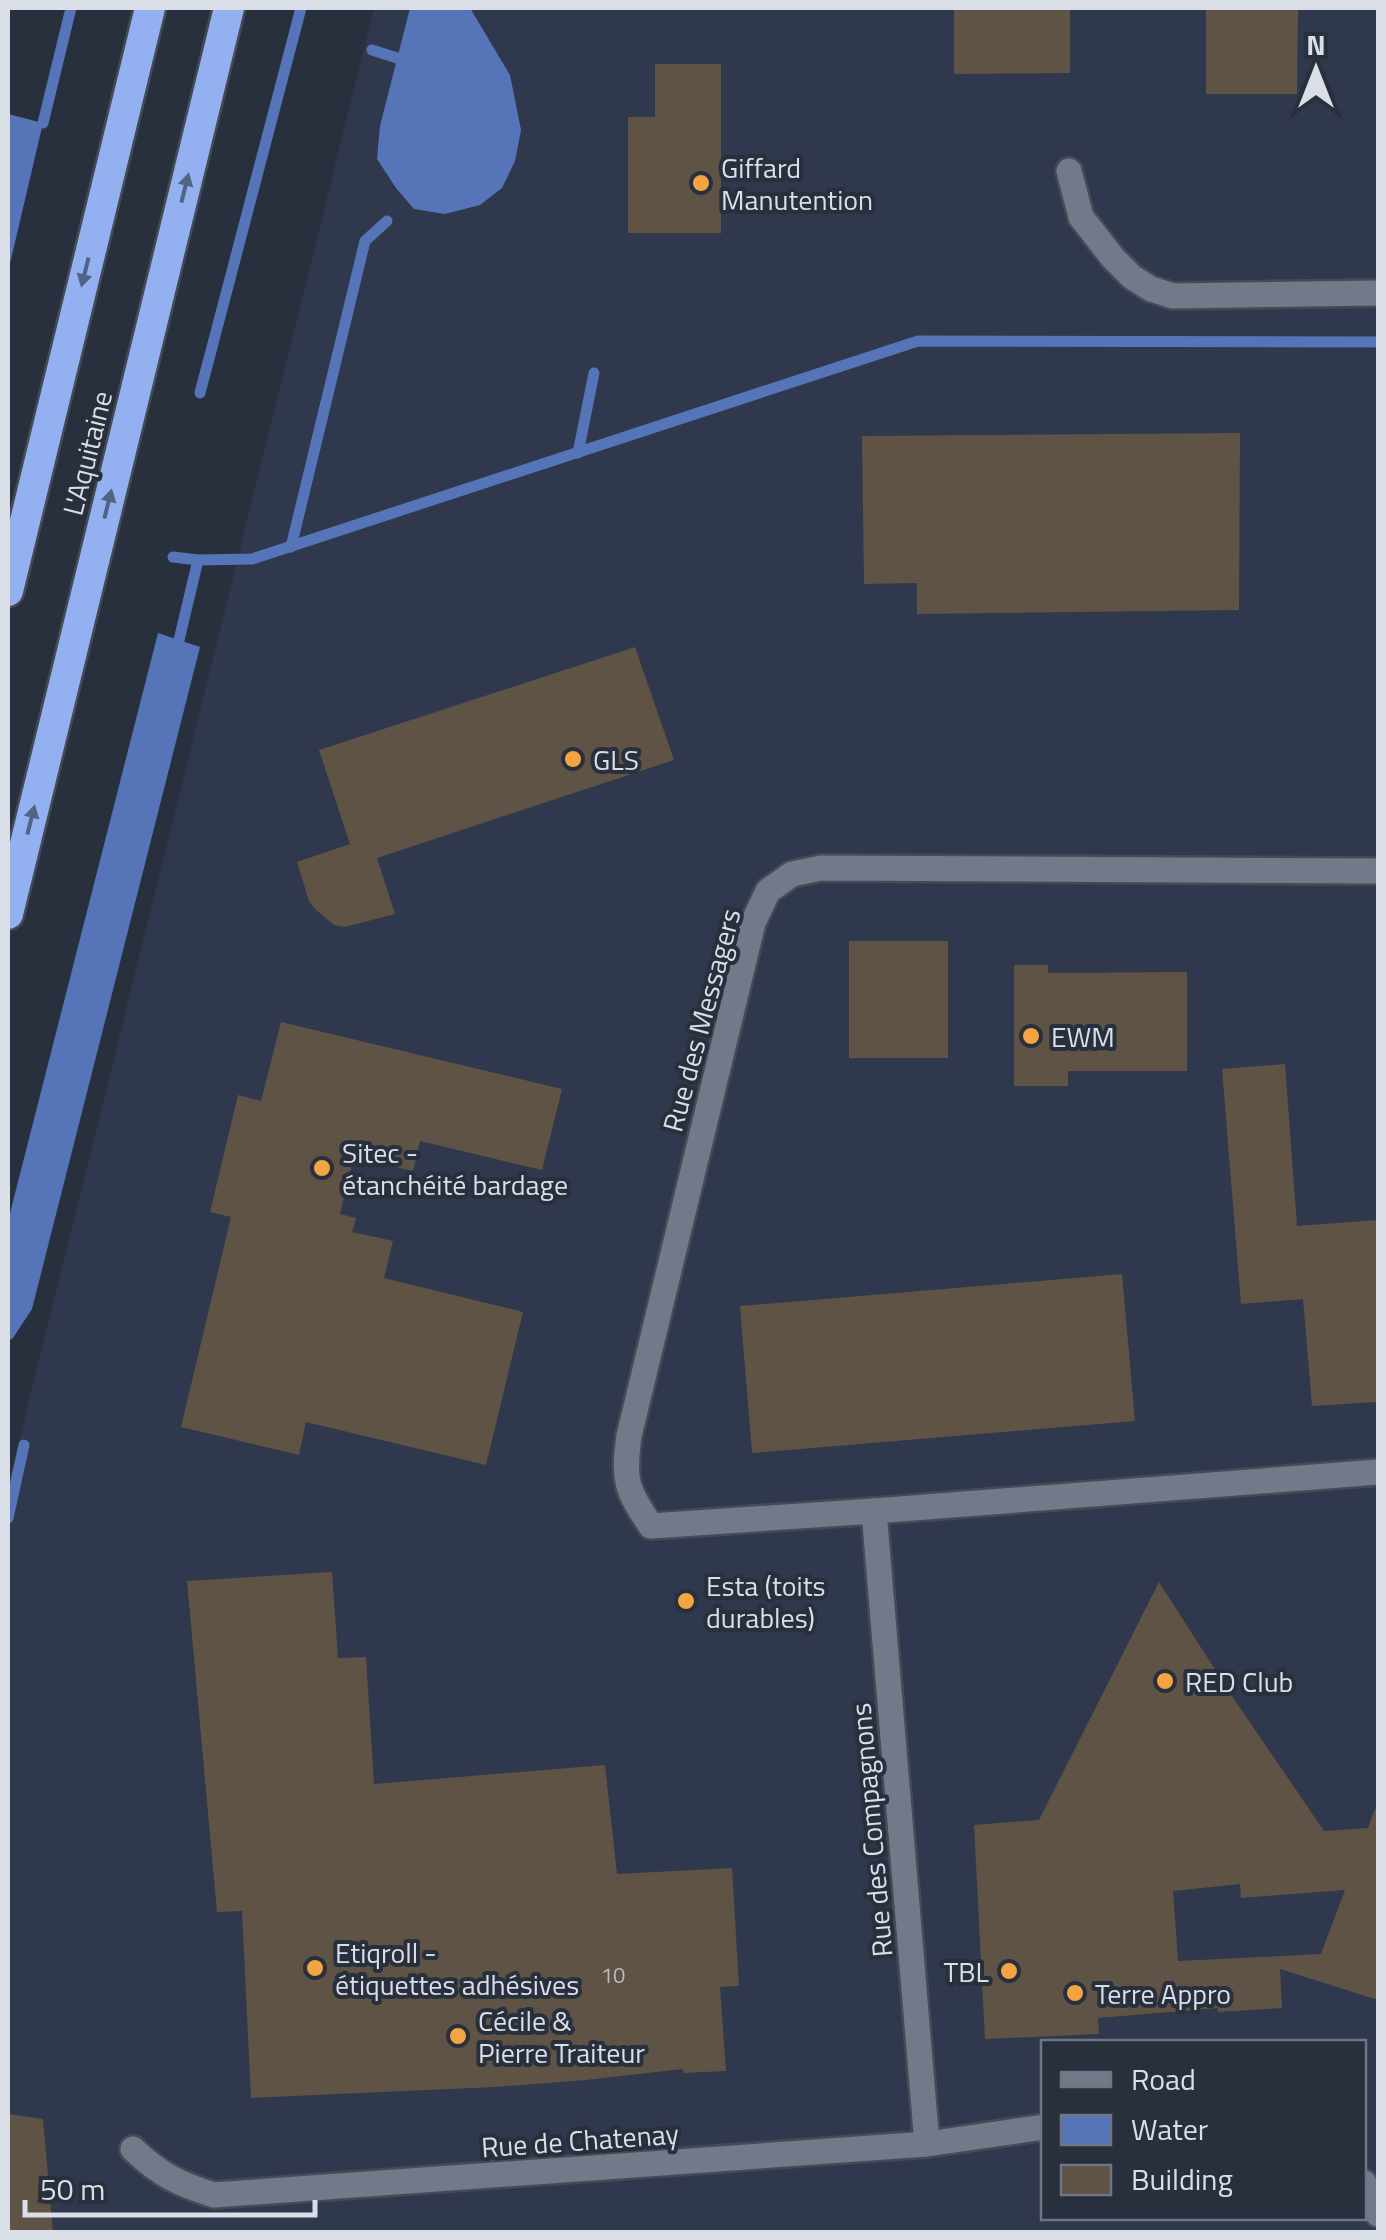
<svg xmlns="http://www.w3.org/2000/svg" width="1386" height="2240" font-family="'Titillium Web',sans-serif">
	<style>
		.built { fill: #2f384c; fill-rule: evenodd }
		.water { fill: #5575b8 }
		.lines { fill: none; stroke-linecap: round; stroke-linejoin: round }
		.stream { stroke: #5575b8; stroke-width: 11 }
		.building { fill: #5f5345; fill-rule: evenodd }
		.minor-casing { stroke: #454b56; stroke-width: 30 }
		.motorway-casing { stroke: #454b56; stroke-width: 35 }
		.minor { stroke: #727a8a; stroke-width: 25 }
		.motorway { stroke: #93b1f0; stroke-width: 30 }
		.oneway { fill: #536385 }
		.poi-dot { fill: #f2a540; stroke: #282f3d; stroke-width: 4 }
		.labels { text-anchor: middle; dominant-baseline: central; stroke-width: 8; stroke-linejoin: round; paint-order: stroke }
		.number-label { font-size: 22px; fill: #babbbe }
		.poi-label { font-size: 28px; fill: #d9dee7; stroke: #282f3d; text-anchor: start }
		.street-label { font-size: 28px; fill: #d9dee7; stroke: #282f3d }
	</style>
	<rect width="100%" height="100%" fill="#282f3d"/>
	<path class="built" d="M 374,8 L 1378,8 L 1378,2232 L 8,2232 L 8,1486 ZM 1044,2042 L 1364,2042 L 1364,2218 L 1044,2218 Z"/>
	<g class="water">
		<path d="M 410,8 L 470,8 L 510,75 L 521,130 L 515,161 L 502,188 L 480,205 L 445,214 L 414,209 L 396,188 L 377,159 L 380,126 Z"/>
		<path d="M 8,114 L 43,123 L 8,272 Z"/>
		<path d="M 158,633 L 200,647 L 32,1309 L 13,1338 L 8,1341 L 8,1221 Z"/>
	</g>
	<g class="lines">
		<g class="stream">
			<path d="M 372,50 L 397,58"/>
			<path d="M 43,123 L 71,8"/>
			<path d="M 200,393 L 301,8"/>
			<path d="M 578,453 L 594,373"/>
			<path d="M 291,547 L 365,241 L 387,221"/>
			<path d="M 173,557 L 198,560 L 252,559 L 918,341 L 1378,342"/>
			<path d="M 179,640 L 198,560"/>
			<path d="M 8,1518 L 24,1445"/>
		</g>
	</g>
	<g class="building">
		<path d="M 954,8 L 1070,8 L 1070,73 L 954,74 Z"/>
		<path d="M 1206,8 L 1298,8 L 1297,94 L 1206,94 Z"/>
		<path d="M 655,64 L 721,64 L 721,233 L 628,233 L 628,117 L 655,117 Z"/>
		<path d="M 1240,433 L 1239,610 L 917,614 L 917,583 L 864,584 L 862,436 Z"/>
		<path d="M 635,647 L 674,760 L 377,858 L 395,914 L 345,927 L 334,925 L 316,910 L 309,901 L 297,862 L 350,844 L 319,750 Z"/>
		<rect x="849" y="941" width="99" height="117"/>
		<path d="M 1014,965 L 1048,965 L 1048,973 L 1187,972 L 1187,1071 L 1068,1071 L 1068,1086 L 1014,1086 Z"/>
		<path d="M 281,1022 L 562,1089 L 542,1170 L 420,1141 L 413,1171 L 354,1157 L 340,1214 L 356,1218 L 352,1232 L 393,1241 L 384,1278 L 523,1312 L 486,1465 L 306,1422 L 299,1455 L 181,1427 L 231,1217 L 210,1212 L 238,1095 L 261,1101 Z"/>
		<path d="M 1285,1064 L 1297,1226 L 1378,1220 L 1378,1402 L 1312,1406 L 1303,1299 L 1241,1304 L 1222,1069 Z"/>
		<path d="M 1122,1274 L 1135,1421 L 752,1453 L 740,1306 Z"/>
		<path d="M 332,1572 L 338,1658 L 366,1657 L 374,1784 L 605,1765 L 617,1874 L 732,1868 L 739,1986 L 720,1987 L 726,2071 L 683,2073 L 683,2069 L 586,2080 L 495,2087 L 251,2098 L 242,1911 L 217,1912 L 187,1581 Z"/>
		<path d="M 1159,1582 L 1232,1696 L 1324,1831 L 1368,1828 L 1375,1809 L 1378,1809 L 1378,2000 L 1280,1969 L 1282,2008 L 1218,2012 L 1218,2008 L 1098,2018 L 1099,2034 L 985,2039 L 974,1825 L 1039,1820 ZM 1240,1884 L 1241,1898 L 1345,1890 L 1321,1954 L 1178,1961 L 1173,1891 Z"/>
		<path d="M 8,2114 L 43,2119 L 53,2232 L 8,2232 Z"/>
	</g>
	<g class="lines">
		<g class="minor-casing">
			<g id="minor">
				<path d="M 1069,171 L 1081,217 L 1113,258 L 1132,277 L 1151,289 L 1173,296 L 1378,293"/>
				<path d="M 1378,871 L 821,868 L 792,874 L 768,891 L 753,923 L 629,1436 C 623,1479 626,1490 651,1526 L 874,1511 L 1378,1472"/>
				<path d="M 874,1511 L 927,2144"/>
				<path d="M 133,2149 C 160,2175 179,2184 214,2195 L 927,2144 L 1044,2127"/>
				<path d="M 1364,2183 L 1378,2214"/>
			</g>
		</g>
		<g class="motorway-casing">
			<g id="motorway">
				<path d="M 8,591 L 150,8"/>
				<path d="M 8,914 L 229,8"/>
			</g>
		</g>
		<use href="#minor" class="minor"/>
		<use href="#motorway" class="motorway"/>
	</g>
	<defs><path id="oneway-solid" d="M-6-.8H1V-3.2L6.5 0L1 3.2V.8H-6Z" transform="scale(2.5)"/></defs>
	<g class="oneway">
		<use href="#oneway-solid" transform="translate(185 188) rotate(-76)"/>
		<use href="#oneway-solid" transform="translate(85 272) rotate(104)"/>
		<use href="#oneway-solid" transform="translate(108 504) rotate(-76)"/>
		<use href="#oneway-solid" transform="translate(31 820) rotate(-76)"/>
	</g>
	<g class="poi-dot">
		<circle cx="701" cy="183" r="10"/>
		<circle cx="573" cy="759" r="10"/>
		<circle cx="1031" cy="1036" r="10"/>
		<circle cx="322" cy="1168" r="10"/>
		<circle cx="686" cy="1601" r="10"/>
		<circle cx="1165" cy="1681" r="10"/>
		<circle cx="315" cy="1968" r="10"/>
		<circle cx="1009" cy="1971" r="10"/>
		<circle cx="1075" cy="1993" r="10"/>
		<circle cx="458" cy="2036" r="10"/>
	</g>
	<g class="labels">
		<g class="number-label">
			<text x="613" y="1975">10</text>
		</g>
		<g class="poi-label">
			<text x="721" y="167">Giffard<tspan x="721" dy="32">Manutention</tspan></text>
			<text x="593" y="759">GLS</text>
			<text x="1051" y="1036">EWM</text>
			<text x="342" y="1152">Sitec -<tspan x="342" dy="32">étanchéité bardage</tspan></text>
			<text x="706" y="1585">Esta (toits<tspan x="706" dy="32">durables)</tspan></text>
			<text x="1185" y="1681">RED Club</text>
			<text x="335" y="1952">Etiqroll -<tspan x="335" dy="32">étiquettes adhésives</tspan></text>
			<text x="989" y="1971" text-anchor="end">TBL</text>
			<text x="1095" y="1993">Terre Appro</text>
			<text x="478" y="2020">Cécile &amp;<tspan x="478" dy="32">Pierre Traiteur</tspan></text>
		</g>
		<g class="street-label">
			<text transform="translate(87 453) rotate(-76)">L'Aquitaine</text>
			<text transform="translate(701 1020) rotate(-75)">Rue des Messagers</text>
			<text transform="translate(871 1830) rotate(-95)">Rue des Compagnons</text>
			<text transform="translate(580 2140) rotate(-4)">Rue de Chatenay</text>
		</g>
	</g>
	<rect width="1386" height="2240" fill="none" stroke="#d9dee7" stroke-width="20"/>
	<rect x="1041" y="2040" width="325" height="180" fill="#282f3d" stroke="#6f7581" stroke-width="2.5"/>
	<rect x="1061" y="2072" width="50" height="15" fill="#727a8a" stroke="#6f7581" stroke-width="2.5"/>
	<text x="1131" y="2090" font-size="30" fill="#d9dee7">Road</text>
	<rect x="1061" y="2115" width="50" height="30" fill="#5575b8" stroke="#6f7581" stroke-width="2.5"/>
	<text x="1131" y="2140" font-size="30" fill="#d9dee7">Water</text>
	<rect x="1061" y="2165" width="50" height="30" fill="#5f5345" stroke="#6f7581" stroke-width="2.5"/>
	<text x="1131" y="2190" font-size="30" fill="#d9dee7">Building</text>
	<g transform="translate(1316 70)" stroke="#282f3d" stroke-width="8" paint-order="stroke">
	<path d="M0-8L18 38L0 25L-18 38Z" fill="#d9dee7"/>
	<text y="-15" font-size="28" font-weight="bold" text-anchor="middle" fill="#d9dee7">N</text>
	</g>
	<path d="M25 2200v15h290v-15" fill="none" stroke="#d9dee7" stroke-width="5"/>
	<text x="40" y="2200" font-size="30" fill="#d9dee7" stroke="#282f3d" stroke-width="8" paint-order="stroke">50 m</text>
</svg>
